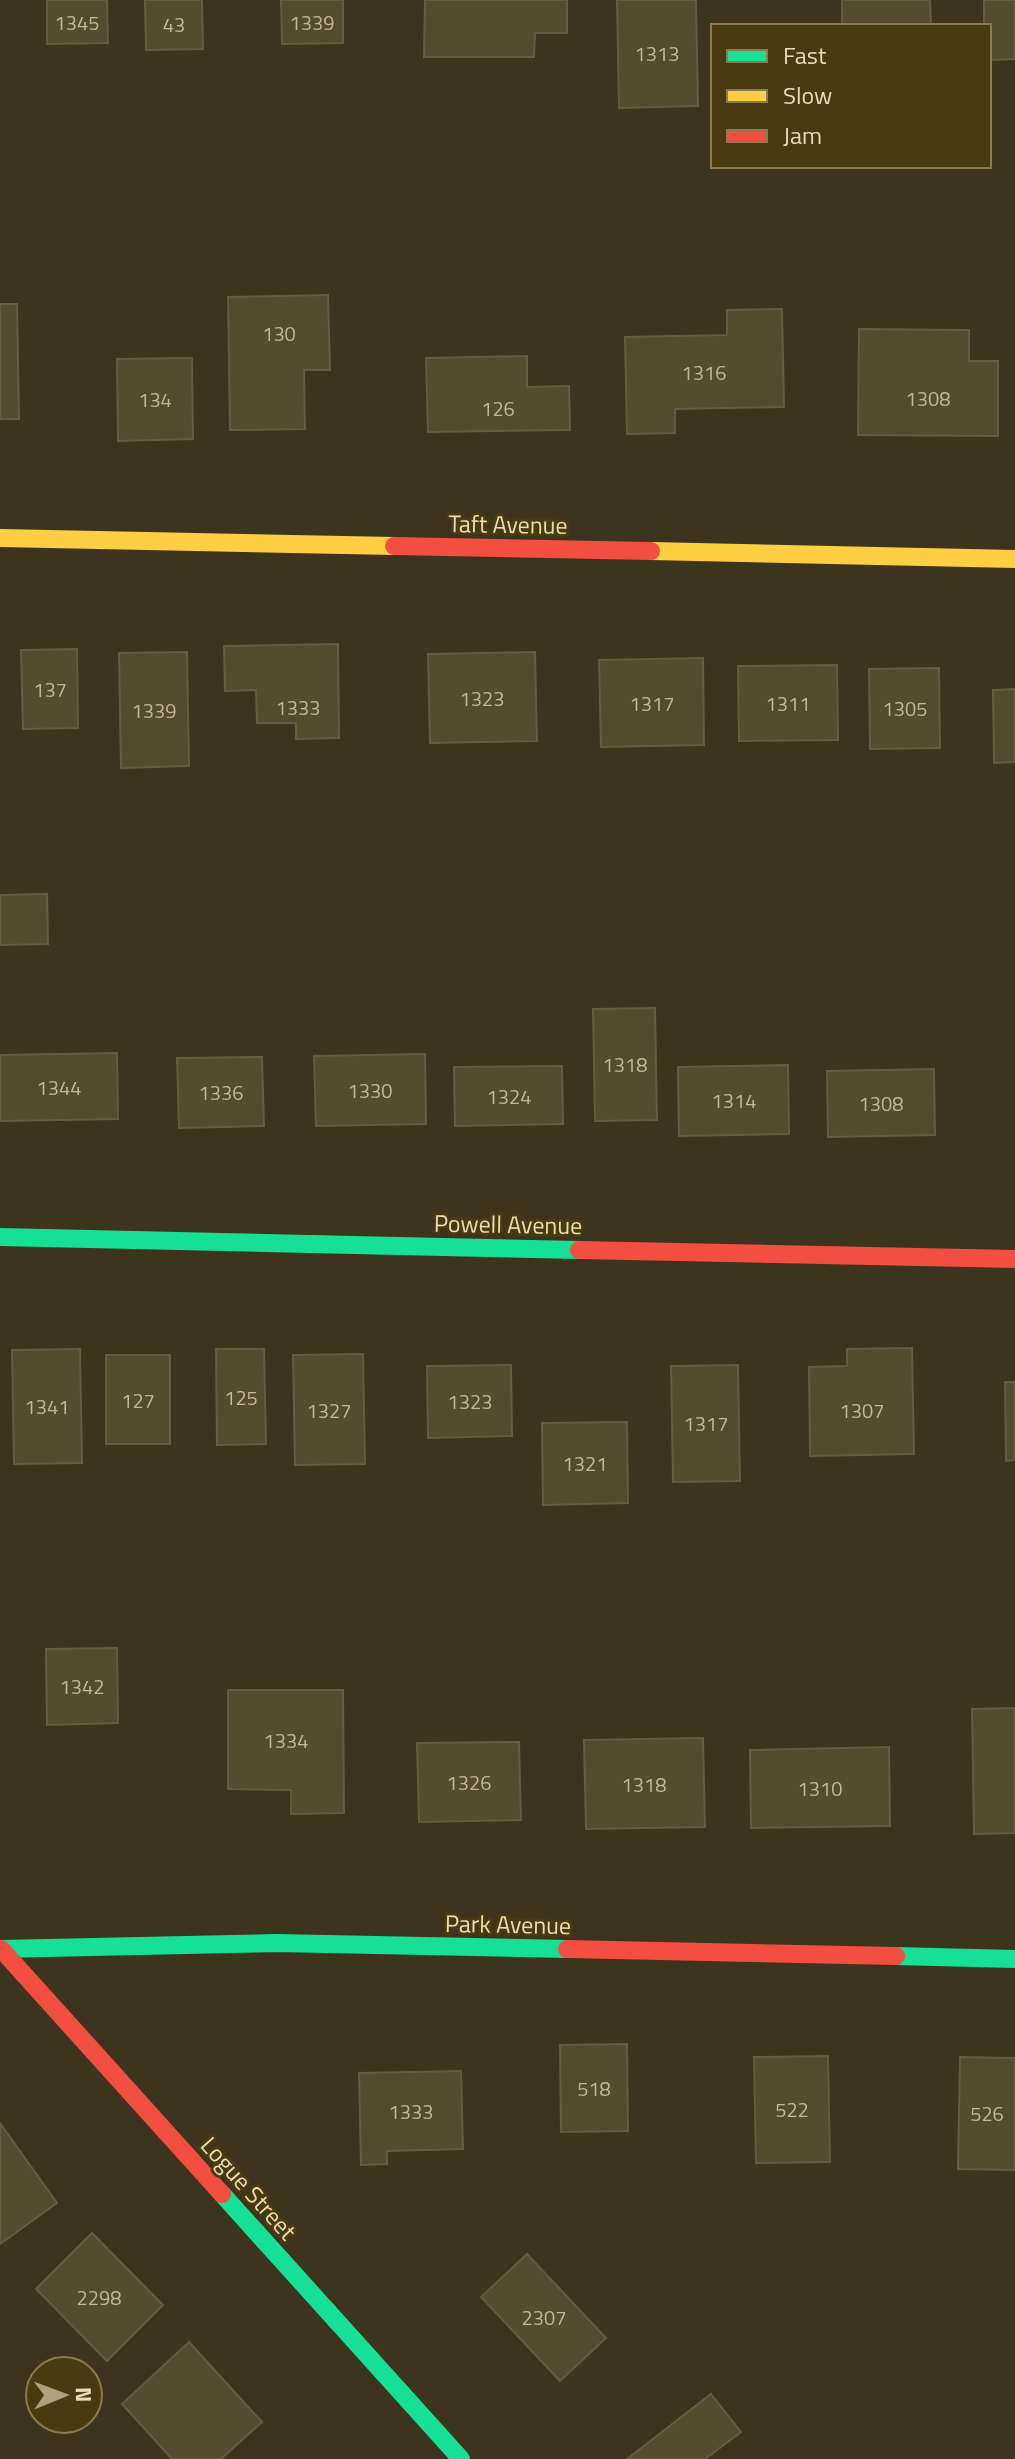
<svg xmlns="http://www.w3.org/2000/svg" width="1015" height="2459" font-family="'Titillium Web',sans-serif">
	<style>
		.building { fill: #524d2f; stroke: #625e42; stroke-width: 2 }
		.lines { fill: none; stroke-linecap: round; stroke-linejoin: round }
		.fast { stroke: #16e098; stroke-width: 18 }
		.slow { stroke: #ffcf43; stroke-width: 18 }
		.jam { stroke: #f24e42; stroke-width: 18 }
		.labels { text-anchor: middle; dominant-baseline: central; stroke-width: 6; stroke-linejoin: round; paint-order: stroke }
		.number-label { font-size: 20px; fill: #c4b894 }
		.street-label { font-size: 24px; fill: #eadcb6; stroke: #493a0f }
	</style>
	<rect width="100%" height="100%" fill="#3c341c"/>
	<g class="building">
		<path d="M 47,0 L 107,0 L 108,43 L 47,44 Z"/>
		<path d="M 145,0 L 202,0 L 203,49 L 146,50 Z"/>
		<path d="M 281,0 L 343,0 L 343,43 L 282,44 Z"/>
		<path d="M 425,0 L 567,0 L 567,33 L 535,33 L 534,57 L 424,57 Z"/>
		<path d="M 617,0 L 696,0 L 698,106 L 619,108 Z"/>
		<path d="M 842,0 L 930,0 L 931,26 L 842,26 Z"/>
		<path d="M 984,0 L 1015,0 L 1015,59 L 989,60 L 989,26 L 984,26 Z"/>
		<path d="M 328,295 L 330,370 L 304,370 L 305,429 L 230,430 L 228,297 Z"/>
		<path d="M 0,304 L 17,304 L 19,419 L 0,419 Z"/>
		<path d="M 782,309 L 784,407 L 675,409 L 675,433 L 627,434 L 625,337 L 727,335 L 727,310 Z"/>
		<path d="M 859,329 L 969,330 L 969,361 L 998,361 L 998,436 L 858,435 Z"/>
		<path d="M 527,356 L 527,387 L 569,386 L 570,430 L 428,432 L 426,358 Z"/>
		<path d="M 192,358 L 193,439 L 118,441 L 117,359 Z"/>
		<path d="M 338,644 L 339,738 L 296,739 L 296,723 L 257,723 L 256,690 L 225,691 L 224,646 Z"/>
		<path d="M 77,649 L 78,728 L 23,729 L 21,650 Z"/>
		<path d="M 187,652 L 189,766 L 121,768 L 119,653 Z"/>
		<path d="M 535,652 L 537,741 L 430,743 L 428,654 Z"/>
		<path d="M 703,658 L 704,745 L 601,747 L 599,660 Z"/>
		<path d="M 837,665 L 838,740 L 739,741 L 738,666 Z"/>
		<path d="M 939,668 L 940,748 L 870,749 L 869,669 Z"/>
		<path d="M 1015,689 L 1015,762 L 994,763 L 993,690 Z"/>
		<path d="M 47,894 L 48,944 L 0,945 L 0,895 Z"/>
		<path d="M 655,1008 L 657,1120 L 595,1121 L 593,1009 Z"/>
		<path d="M 117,1053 L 118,1119 L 0,1121 L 0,1055 Z"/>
		<path d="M 425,1054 L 426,1124 L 316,1126 L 314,1056 Z"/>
		<path d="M 262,1057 L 264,1126 L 179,1128 L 177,1058 Z"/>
		<path d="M 788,1065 L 789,1134 L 679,1136 L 678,1067 Z"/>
		<path d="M 562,1066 L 563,1124 L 455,1126 L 454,1067 Z"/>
		<path d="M 934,1069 L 935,1135 L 828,1137 L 827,1071 Z"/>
		<path d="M 912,1348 L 914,1454 L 810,1456 L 809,1367 L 847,1366 L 847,1349 Z"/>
		<path d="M 80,1349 L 82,1463 L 14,1464 L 12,1350 Z"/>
		<path d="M 216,1349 L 264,1349 L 266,1444 L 217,1445 Z"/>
		<path d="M 363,1354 L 365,1464 L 295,1465 L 293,1355 Z"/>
		<rect x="106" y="1355" width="64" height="89"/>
		<path d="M 511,1365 L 512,1436 L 428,1438 L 427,1366 Z"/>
		<path d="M 738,1365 L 740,1481 L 673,1482 L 671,1366 Z"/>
		<path d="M 1005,1382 L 1015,1382 L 1015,1460 L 1006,1461 Z"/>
		<path d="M 627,1422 L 628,1503 L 543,1505 L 542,1423 Z"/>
		<path d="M 117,1648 L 118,1723 L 47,1725 L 46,1649 Z"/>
		<path d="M 228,1690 L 343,1690 L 344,1813 L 291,1814 L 291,1790 L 228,1789 Z"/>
		<path d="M 1015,1708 L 1015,1833 L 974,1834 L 972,1709 Z"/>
		<path d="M 703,1738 L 705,1827 L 586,1829 L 584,1740 Z"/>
		<path d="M 519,1742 L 521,1820 L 419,1822 L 417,1743 Z"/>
		<path d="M 889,1747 L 890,1826 L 751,1828 L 750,1750 Z"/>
		<path d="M 627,2044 L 628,2131 L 561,2132 L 560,2045 Z"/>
		<path d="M 828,2056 L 830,2162 L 756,2163 L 754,2057 Z"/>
		<path d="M 960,2057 L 1015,2058 L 1015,2170 L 958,2169 Z"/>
		<path d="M 461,2071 L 463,2149 L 387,2151 L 387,2164 L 361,2165 L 359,2073 Z"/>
		<path d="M 0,2123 L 57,2203 L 0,2244 Z"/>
		<path d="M 92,2233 L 163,2305 L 107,2361 L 36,2289 Z"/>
		<path d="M 527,2254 L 606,2338 L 560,2381 L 481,2297 Z"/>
		<path d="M 189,2342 L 262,2422 L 221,2459 L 172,2459 L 122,2404 Z"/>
		<path d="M 711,2394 L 741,2432 L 705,2459 L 627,2459 Z"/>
	</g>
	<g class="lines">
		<g class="fast">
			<path d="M 0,1237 L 579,1250"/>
			<path d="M 0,1949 L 277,1943 L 567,1949"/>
			<path d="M 896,1956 L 1015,1959"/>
			<path d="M 222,2194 L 461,2459"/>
		</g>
		<g class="slow">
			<path d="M 0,538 L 394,546"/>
			<path d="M 651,551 L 1015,559"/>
		</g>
		<g class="jam">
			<path d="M 394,546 L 651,551"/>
			<path d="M 579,1250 L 1015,1259"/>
			<path d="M 1,1949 L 222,2194"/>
			<path d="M 567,1949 L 896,1956"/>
		</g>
	</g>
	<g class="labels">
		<g class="number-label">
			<text x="77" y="22">1345</text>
			<text x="312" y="22">1339</text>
			<text x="174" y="24">43</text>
			<text x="657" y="53">1313</text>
			<text x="279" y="333">130</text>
			<text x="704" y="372">1316</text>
			<text x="928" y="398">1308</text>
			<text x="155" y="399">134</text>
			<text x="498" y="408">126</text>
			<text x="50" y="689">137</text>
			<text x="482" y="698">1323</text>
			<text x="652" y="703">1317</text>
			<text x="788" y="703">1311</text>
			<text x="298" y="707">1333</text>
			<text x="905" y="708">1305</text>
			<text x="154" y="710">1339</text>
			<text x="625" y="1064">1318</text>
			<text x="59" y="1087">1344</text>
			<text x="370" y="1090">1330</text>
			<text x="221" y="1092">1336</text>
			<text x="509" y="1096">1324</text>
			<text x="734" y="1100">1314</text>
			<text x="881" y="1103">1308</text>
			<text x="241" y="1397">125</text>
			<text x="138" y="1400">127</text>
			<text x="470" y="1401">1323</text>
			<text x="47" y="1406">1341</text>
			<text x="329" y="1410">1327</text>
			<text x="862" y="1410">1307</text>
			<text x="706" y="1423">1317</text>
			<text x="585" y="1463">1321</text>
			<text x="82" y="1686">1342</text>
			<text x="286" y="1740">1334</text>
			<text x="469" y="1782">1326</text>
			<text x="644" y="1784">1318</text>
			<text x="820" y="1788">1310</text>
			<text x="594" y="2088">518</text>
			<text x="792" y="2109">522</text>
			<text x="411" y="2111">1333</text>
			<text x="987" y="2113">526</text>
			<text x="99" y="2297">2298</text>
			<text x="544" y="2317">2307</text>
		</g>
		<g class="street-label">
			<text transform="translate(508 524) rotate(1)">Taft Avenue</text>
			<text transform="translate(508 1224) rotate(1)">Powell Avenue</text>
			<text transform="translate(508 1924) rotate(1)">Park Avenue</text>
			<text transform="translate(249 2188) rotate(48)">Logue Street</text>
		</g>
	</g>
	<rect x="711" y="24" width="280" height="144" fill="#493a0f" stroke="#897b52" stroke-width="2"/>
	<rect x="727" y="50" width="40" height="12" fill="#16e098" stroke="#897b52" stroke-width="2"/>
	<text x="783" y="64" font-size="24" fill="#eadcb6">Fast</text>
	<rect x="727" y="90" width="40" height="12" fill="#ffcf43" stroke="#897b52" stroke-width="2"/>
	<text x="783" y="104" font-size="24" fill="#eadcb6">Slow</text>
	<rect x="727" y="130" width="40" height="12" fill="#f24e42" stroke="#897b52" stroke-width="2"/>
	<text x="783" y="144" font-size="24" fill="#eadcb6">Jam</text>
	<g transform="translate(64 2395) rotate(89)"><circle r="38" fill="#493a0f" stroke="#897b52" stroke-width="2"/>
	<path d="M0-6L14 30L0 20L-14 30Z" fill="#ada180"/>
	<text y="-12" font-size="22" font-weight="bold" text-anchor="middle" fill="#eadcb6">N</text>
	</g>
</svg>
